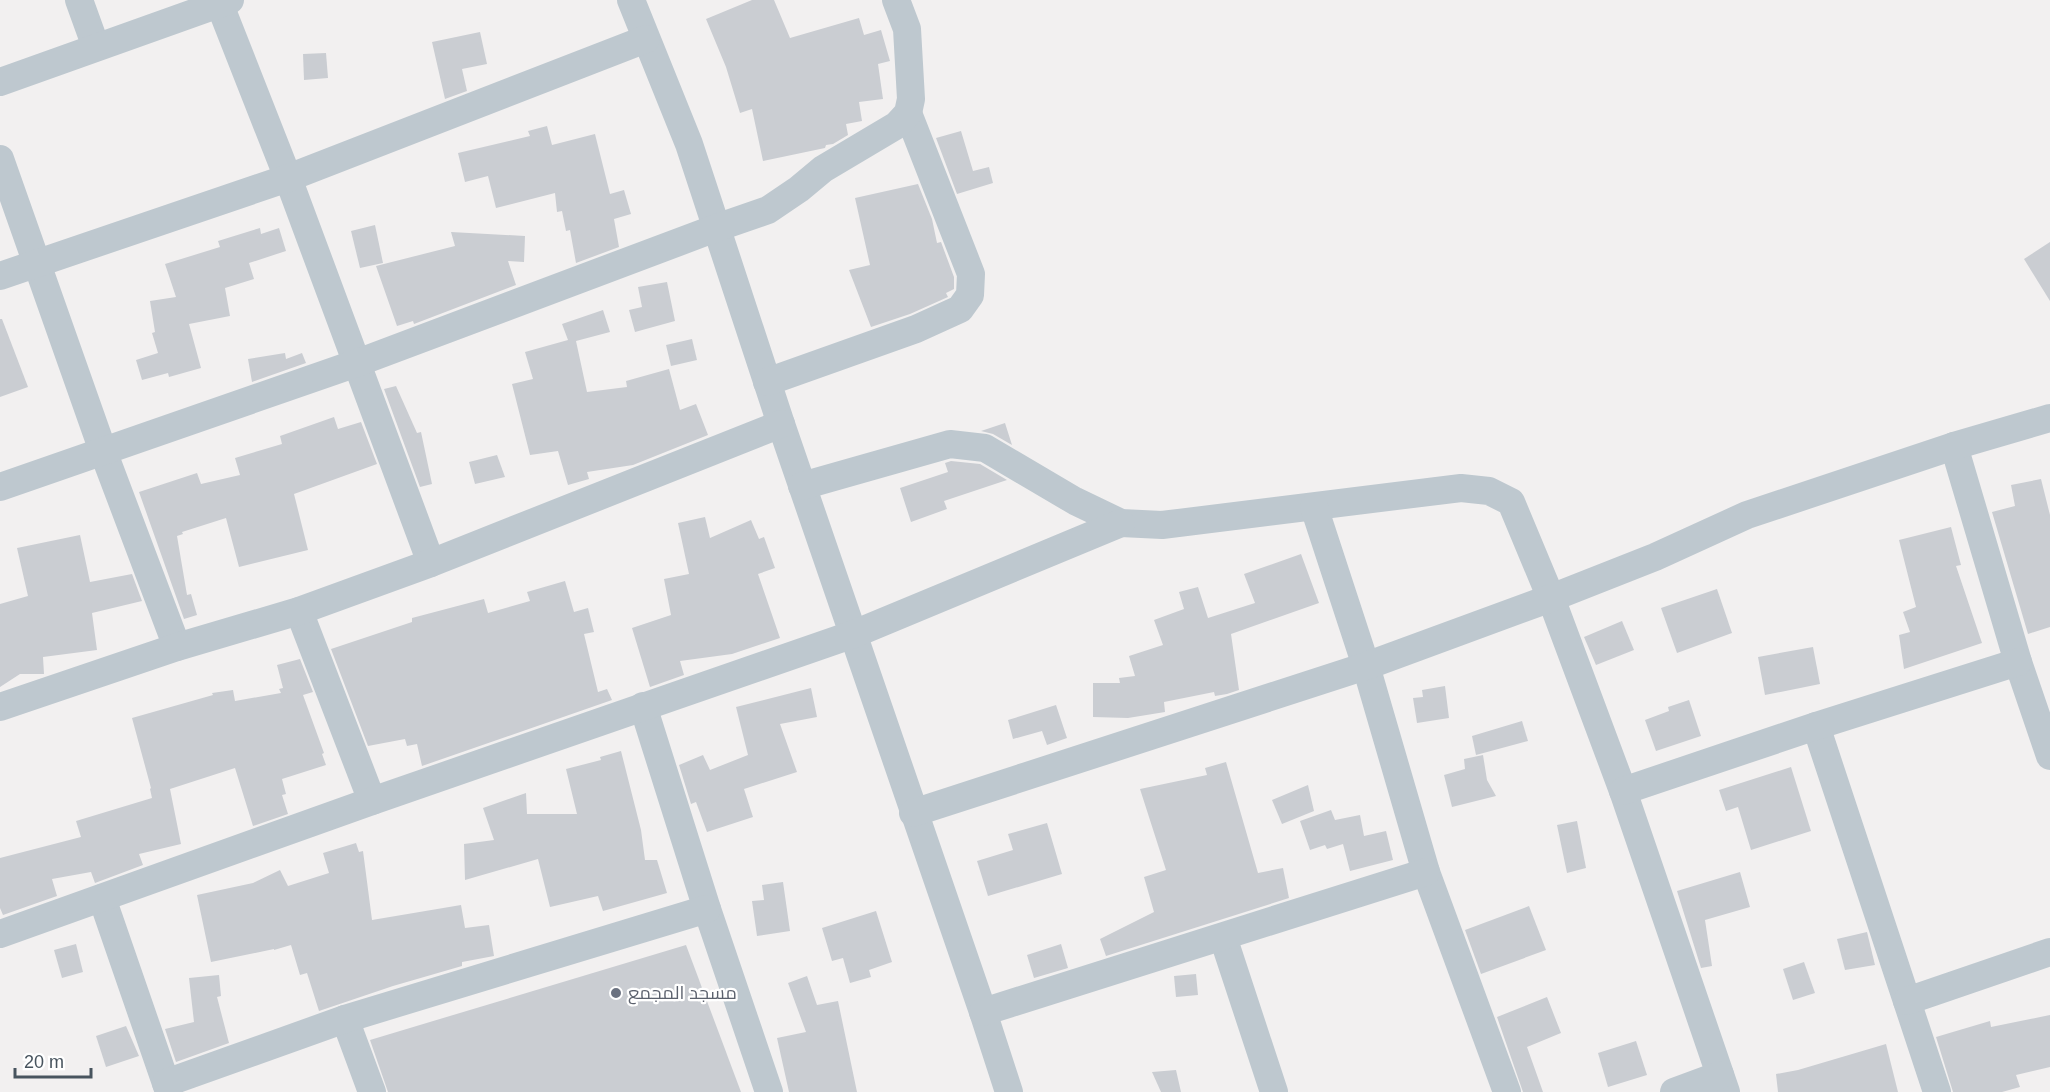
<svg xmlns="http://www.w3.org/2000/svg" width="2050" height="1092" font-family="Helvetica,Cairo,sans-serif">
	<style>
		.building { fill: #cacdd2 }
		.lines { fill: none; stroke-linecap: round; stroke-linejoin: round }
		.street { stroke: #bec8cf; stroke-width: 28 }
		.worship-dot { fill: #6b7280; stroke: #fff; stroke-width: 2 }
		.labels { text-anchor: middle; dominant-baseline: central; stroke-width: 4.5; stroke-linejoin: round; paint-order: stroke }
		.worship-label { font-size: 18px; fill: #5b616d; stroke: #fff; text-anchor: start }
	</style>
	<rect width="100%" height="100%" fill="#f2f0f0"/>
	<g class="building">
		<path d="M 752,0 L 774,0 L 790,38 L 859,18 L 864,35 L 881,30 L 890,61 L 878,64 L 883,99 L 859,102 L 862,121 L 846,124 L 848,135 L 833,144 L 826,145 L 825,148 L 763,161 L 752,109 L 740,113 L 726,67 L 706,19 Z"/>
		<path d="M 480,32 L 487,64 L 462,69 L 467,91 L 445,99 L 432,42 Z"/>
		<path d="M 326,53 L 328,78 L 304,80 L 303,54 Z"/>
		<path d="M 547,126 L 552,145 L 595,134 L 610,194 L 624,190 L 631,214 L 614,219 L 619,247 L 576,263 L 570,230 L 566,231 L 562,211 L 557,212 L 555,193 L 496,208 L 488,176 L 465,182 L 458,153 L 530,136 L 528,131 Z"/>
		<path d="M 961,131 L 973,171 L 989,167 L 993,183 L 957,194 L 936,138 Z"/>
		<path d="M 918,184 L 932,219 L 937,243 L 941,242 L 954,277 L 954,289 L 946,293 L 948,297 L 910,314 L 871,327 L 849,270 L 870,265 L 855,198 Z"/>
		<path d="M 375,225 L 383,263 L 360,268 L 351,231 Z"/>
		<path d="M 260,228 L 261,234 L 279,228 L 286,251 L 249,263 L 254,279 L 225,288 L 230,316 L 189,324 L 201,368 L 169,377 L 168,373 L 142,380 L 136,360 L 158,353 L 152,333 L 155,332 L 150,301 L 176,297 L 165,264 L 220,247 L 218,241 Z"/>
		<path d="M 451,232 L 525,236 L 524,262 L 508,261 L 516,285 L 414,324 L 413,321 L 397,326 L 376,266 L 455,246 Z"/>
		<path d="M 2050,242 L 2050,301 L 2024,259 Z"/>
		<path d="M 667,282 L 675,321 L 635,332 L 629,310 L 642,307 L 638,287 Z"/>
		<path d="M 603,310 L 610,332 L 576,341 L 587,392 L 627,387 L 626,381 L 669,369 L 680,410 L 696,404 L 708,435 L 633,465 L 587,472 L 589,479 L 568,485 L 558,451 L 530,455 L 512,384 L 533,379 L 525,352 L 568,340 L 562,324 Z"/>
		<path d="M 0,319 L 2,319 L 28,387 L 0,397 Z"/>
		<path d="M 692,339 L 697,360 L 671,366 L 666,345 Z"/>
		<path d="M 285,353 L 286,359 L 302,353 L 306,363 L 252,382 L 248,359 Z"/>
		<path d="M 396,386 L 417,433 L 421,432 L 432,484 L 420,487 L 384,389 Z"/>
		<path d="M 334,417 L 338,429 L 361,422 L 377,464 L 294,494 L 308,550 L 239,567 L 226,518 L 182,532 L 183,534 L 177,536 L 187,595 L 191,594 L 197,615 L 184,619 L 139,492 L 197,473 L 201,484 L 240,475 L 235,458 L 282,444 L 280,436 Z"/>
		<path d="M 1005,423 L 1012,445 L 993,434 L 981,431 Z"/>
		<path d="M 497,455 L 505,477 L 475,484 L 469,462 Z"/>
		<path d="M 951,461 L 980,464 L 1007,480 L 944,501 L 947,509 L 911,522 L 900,488 L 948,472 L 945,463 Z"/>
		<path d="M 2041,479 L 2050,515 L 2050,627 L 2028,634 L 1992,512 L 2015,506 L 2011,485 Z"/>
		<path d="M 705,517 L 710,538 L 751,520 L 759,539 L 764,537 L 775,568 L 758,574 L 780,638 L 732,654 L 680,661 L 684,675 L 650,687 L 632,628 L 671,615 L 664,579 L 689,574 L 678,523 Z"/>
		<path d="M 1951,527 L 1961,565 L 1956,566 L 1982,643 L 1904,669 L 1899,635 L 1910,632 L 1903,612 L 1916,607 L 1899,540 Z"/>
		<path d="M 80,535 L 90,582 L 132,574 L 142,601 L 92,613 L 97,650 L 43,657 L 44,674 L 20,674 L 0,687 L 0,604 L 28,596 L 17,548 Z"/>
		<path d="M 1301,554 L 1319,603 L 1231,634 L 1239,690 L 1227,694 L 1215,696 L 1214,692 L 1164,702 L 1165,712 L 1128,718 L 1093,717 L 1093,683 L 1120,683 L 1119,678 L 1135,676 L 1129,656 L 1163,645 L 1154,620 L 1184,609 L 1179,592 L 1198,587 L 1208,618 L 1255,603 L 1244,574 Z"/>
		<path d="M 565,581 L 574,612 L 588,608 L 594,632 L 584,634 L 598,692 L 607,689 L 612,700 L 422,766 L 417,744 L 407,746 L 405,739 L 368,746 L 331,649 L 412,622 L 412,618 L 484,599 L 488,613 L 530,601 L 527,592 Z"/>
		<path d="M 1717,589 L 1732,633 L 1677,653 L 1661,608 Z"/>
		<path d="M 1622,621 L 1634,650 L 1596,665 L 1584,637 Z"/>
		<path d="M 1813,647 L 1820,684 L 1765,695 L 1758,657 Z"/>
		<path d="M 300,659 L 313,692 L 303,695 L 324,753 L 322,754 L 326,765 L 282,779 L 286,794 L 282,795 L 288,814 L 253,826 L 235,768 L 170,789 L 181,844 L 139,854 L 143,865 L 95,883 L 91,872 L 52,879 L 57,896 L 3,915 L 0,908 L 0,858 L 81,837 L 76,821 L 152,798 L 150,789 L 151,788 L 132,718 L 213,695 L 212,693 L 233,690 L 235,701 L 281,693 L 279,689 L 283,688 L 277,665 Z"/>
		<path d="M 1445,686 L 1449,718 L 1417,723 L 1413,698 L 1423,697 L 1422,690 Z"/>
		<path d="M 811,688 L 817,717 L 780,724 L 797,772 L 744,789 L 753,817 L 707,832 L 696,802 L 691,804 L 679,765 L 703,755 L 710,770 L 748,755 L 736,707 Z"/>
		<path d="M 1689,700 L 1701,736 L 1656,751 L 1645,720 L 1669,711 L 1668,707 Z"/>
		<path d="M 1056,705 L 1067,738 L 1047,745 L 1042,731 L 1013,739 L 1008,720 Z"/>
		<path d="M 1522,721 L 1528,741 L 1476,755 L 1472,736 Z"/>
		<path d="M 621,751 L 641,830 L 645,860 L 657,860 L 667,893 L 603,911 L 598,896 L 550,907 L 538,859 L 465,880 L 464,844 L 494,840 L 483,808 L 526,793 L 527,814 L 577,814 L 566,769 L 601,760 L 600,757 Z"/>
		<path d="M 1483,755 L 1487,780 L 1496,796 L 1452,807 L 1444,775 L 1465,769 L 1464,759 Z"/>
		<path d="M 1226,762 L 1258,873 L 1283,868 L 1289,898 L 1106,956 L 1100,939 L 1154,912 L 1144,877 L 1166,870 L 1140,789 L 1207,775 L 1205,768 Z"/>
		<path d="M 1791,767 L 1811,831 L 1751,850 L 1738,807 L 1726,811 L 1719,790 Z"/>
		<path d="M 1308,785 L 1314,811 L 1282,824 L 1272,800 Z"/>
		<path d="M 1331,810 L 1335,820 L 1360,815 L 1364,836 L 1386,831 L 1393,860 L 1350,871 L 1343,844 L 1327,849 L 1325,845 L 1310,850 L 1300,821 Z"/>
		<path d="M 1577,821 L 1586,868 L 1567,873 L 1557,825 Z"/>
		<path d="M 1047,823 L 1062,874 L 988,896 L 977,861 L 1013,850 L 1008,834 Z"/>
		<path d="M 356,843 L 359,852 L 363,851 L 372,920 L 461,905 L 465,928 L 489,925 L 494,956 L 462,962 L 462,966 L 393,986 L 319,1011 L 307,973 L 300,975 L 291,945 L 274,950 L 274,949 L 211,962 L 197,895 L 253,883 L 280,870 L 288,886 L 329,873 L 323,853 Z"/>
		<path d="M 1740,872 L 1750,907 L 1705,920 L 1712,966 L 1701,968 L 1677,891 Z"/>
		<path d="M 783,882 L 790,931 L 757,936 L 752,901 L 764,900 L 762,885 Z"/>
		<path d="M 1529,906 L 1546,950 L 1481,974 L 1465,930 Z"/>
		<path d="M 876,911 L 892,962 L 869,970 L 871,977 L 850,983 L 843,958 L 832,961 L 822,928 Z"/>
		<path d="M 1867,932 L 1875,965 L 1845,970 L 1837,939 Z"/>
		<path d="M 76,944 L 83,972 L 62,978 L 54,950 Z"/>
		<path d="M 1061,944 L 1068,968 L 1034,978 L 1027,955 Z"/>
		<path d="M 686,945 L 741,1092 L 388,1092 L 370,1040 Z"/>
		<path d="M 1804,962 L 1815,993 L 1793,1000 L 1783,969 Z"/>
		<path d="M 1196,974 L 1198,995 L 1176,997 L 1174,976 Z"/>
		<path d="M 219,975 L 221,996 L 217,997 L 229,1043 L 176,1062 L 165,1029 L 194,1022 L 189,978 Z"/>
		<path d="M 807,976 L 817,1005 L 838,1001 L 857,1092 L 789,1092 L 777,1038 L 806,1032 L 788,983 Z"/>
		<path d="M 1547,997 L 1561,1033 L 1527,1047 L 1543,1092 L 1523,1092 L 1497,1017 Z"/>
		<path d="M 2050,1015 L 2050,1067 L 2016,1075 L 2020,1087 L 2002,1092 L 1953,1092 L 1936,1037 L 1990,1021 L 1991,1027 Z"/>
		<path d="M 126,1026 L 139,1056 L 106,1067 L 96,1036 Z"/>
		<path d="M 1636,1041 L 1647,1075 L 1608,1087 L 1598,1053 Z"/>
		<path d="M 1886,1044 L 1898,1092 L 1778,1092 L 1776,1074 L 1798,1070 Z"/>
		<path d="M 1176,1070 L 1181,1092 L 1161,1092 L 1152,1072 Z"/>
	</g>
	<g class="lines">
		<g class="street">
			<path d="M 79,0 L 96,47"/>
			<path d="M 218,0 L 288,178 L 431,563"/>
			<path d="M 631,0 L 689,144 L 781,424 L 983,1012 L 1009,1092"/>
			<path d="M 0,82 L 230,0"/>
			<path d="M 0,159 L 103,451 L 177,647"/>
			<path d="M 0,276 L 288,178 L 646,39"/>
			<path d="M 767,382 L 916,329 L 960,309 L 970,295 L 971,274 L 908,113"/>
			<path d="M 1954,446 L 2018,662 L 2050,756"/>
			<path d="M 802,486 L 950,444 L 985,448 L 1075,501 L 1121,523 L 1162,525 L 1461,488 L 1489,491 L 1511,502 L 1551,598 L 1623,791 L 1726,1092"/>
			<path d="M 0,487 L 357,363 L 716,228 L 768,210 L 799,189 L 823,169 L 897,125 L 908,113 L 911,99 L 907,29 L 896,0"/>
			<path d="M 1314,507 L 1366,666 L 1426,872 L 1507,1092"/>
			<path d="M 299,611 L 372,801"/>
			<path d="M 643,706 L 707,909 L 769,1092"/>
			<path d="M 0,707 L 177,647 L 299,611 L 431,563 L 781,424"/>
			<path d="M 1816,726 L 1937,1092"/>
			<path d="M 1623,791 L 1816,726 L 2018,662"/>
			<path d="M 913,813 L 1366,666 L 1551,598 L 1655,557 L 1747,515 L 1954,446 L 2050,418"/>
			<path d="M 102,898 L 169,1092"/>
			<path d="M 0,934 L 372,801 L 854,634 L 1121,523"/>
			<path d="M 1223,937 L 1274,1092"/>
			<path d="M 1907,1001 L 2050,952"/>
			<path d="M 983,1012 L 1426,872"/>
			<path d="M 345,1019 L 372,1092"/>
			<path d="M 166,1083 L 345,1019 L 707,909"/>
			<path d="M 1674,1092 L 1720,1075"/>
		</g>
	</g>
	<circle class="worship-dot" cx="616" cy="993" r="6"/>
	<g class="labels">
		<g class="worship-label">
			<text x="628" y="993">مسجد المجمع</text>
		</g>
	</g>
	<path d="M15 1068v9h76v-9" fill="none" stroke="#48545e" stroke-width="3"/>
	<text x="24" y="1068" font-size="18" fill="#48545e" stroke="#ffffff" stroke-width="4.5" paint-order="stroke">20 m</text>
</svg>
